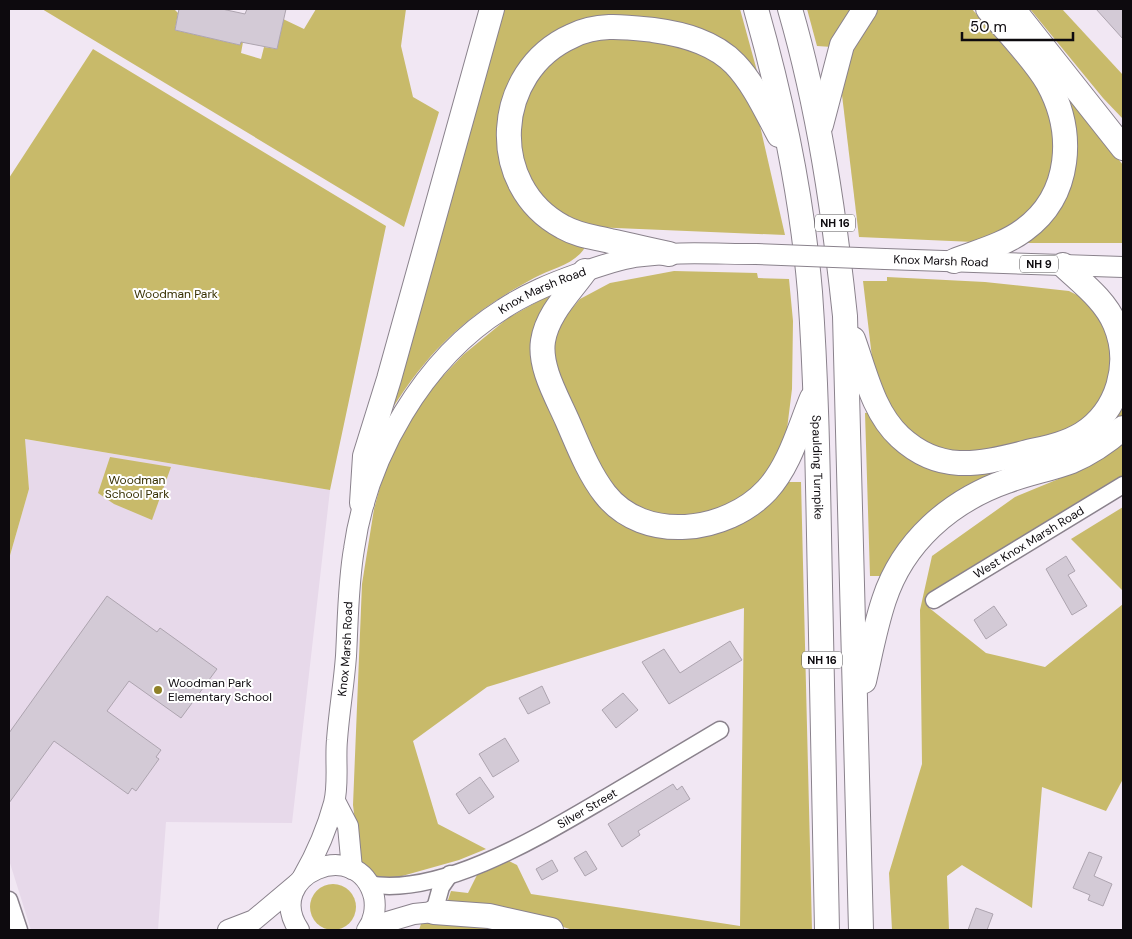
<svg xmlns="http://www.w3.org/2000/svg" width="1132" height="939" font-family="'DM Sans',sans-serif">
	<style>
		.built { fill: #e7d9ea }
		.green { fill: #c8ba6a }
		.building { fill: #d3cad6; stroke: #ada4af }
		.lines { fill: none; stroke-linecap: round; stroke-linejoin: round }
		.minor-casing { stroke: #8a828c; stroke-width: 19 }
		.major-casing { stroke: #8a828c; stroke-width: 22 }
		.highway-casing { stroke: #8a828c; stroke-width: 26 }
		.minor { stroke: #fff; stroke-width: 16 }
		.major { stroke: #fff; stroke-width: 20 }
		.highway { stroke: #fff; stroke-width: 24 }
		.major-bridge-casing { stroke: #8a828c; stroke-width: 22; stroke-linecap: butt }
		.major-bridge { stroke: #fff; stroke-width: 20 }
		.poi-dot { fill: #8f8128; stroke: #fff; stroke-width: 2 }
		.labels { text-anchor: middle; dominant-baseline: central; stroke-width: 4; stroke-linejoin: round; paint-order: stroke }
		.shield { fill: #fff; stroke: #565456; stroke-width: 1 }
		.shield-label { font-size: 11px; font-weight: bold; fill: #0d0a0e }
		.street-label { font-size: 12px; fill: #0d0a0e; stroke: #fff }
		.park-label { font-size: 12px; fill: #373002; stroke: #fff }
		.poi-label { font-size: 12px; fill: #0d0a0e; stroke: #fff; text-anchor: start }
	</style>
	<rect width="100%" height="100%" fill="#f1e7f3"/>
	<path class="built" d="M 24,439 L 330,490 L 292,823 L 166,822 L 158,930 L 31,930 L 9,860 L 9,559 L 29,489 Z"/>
	<g class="green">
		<path d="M 42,9 L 174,9 L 178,13 L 175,30 L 240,45 L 241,42 L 243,42 L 241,53 L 261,59 L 264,47 L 277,49 L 283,19 L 304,29 L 316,9 L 406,9 L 401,46 L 413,97 L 439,112 L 404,227 Z"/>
		<path d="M 498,9 L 740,9 L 757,71 L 750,72 L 705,36 L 551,38 L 503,159 L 587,243 C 579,264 552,268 534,278 C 469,313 431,347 392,409 L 385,411 Z"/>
		<path d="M 807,9 L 855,9 L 832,47 L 817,46 Z"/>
		<path d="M 876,9 L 972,9 L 1036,84 L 1043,96 L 1052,122 L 1054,150 L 1050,177 L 1038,202 L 1018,224 L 974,242 L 859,237 L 842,95 L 846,66 L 855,38 Z"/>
		<path d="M 1030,9 L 1062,9 L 1123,75 L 1123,119 L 1103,98 Z"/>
		<path d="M 596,37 L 684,43 L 732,72 L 758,117 L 785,235 L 592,227 L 556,215 L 519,163 L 522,97 L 558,56 Z"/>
		<path d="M 93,49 L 386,226 L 330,490 L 25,439 L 29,489 L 9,559 L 9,178 Z"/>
		<path d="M 1058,83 L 1123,165 L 1123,243 L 1011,243 L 1024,233 L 1069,146 Z"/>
		<path d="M 674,271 L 757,273 L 758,278 L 789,279 L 793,321 L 792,389 L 786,437 L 782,451 L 750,496 L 688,521 L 632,506 L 597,468 L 552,355 L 559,324 L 580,299 L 610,283 Z"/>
		<path d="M 887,277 L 985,282 L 1069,291 L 1087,300 L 1112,332 L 1111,386 L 1082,425 L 981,459 L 914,444 L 875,383 L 863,281 L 887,281 Z"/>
		<path d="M 555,292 L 540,320 L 585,482 L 679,538 L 710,535 L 778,494 L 788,482 L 801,482 L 812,930 L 573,930 L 537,919 L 447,903 L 451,891 L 468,893 L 479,871 L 507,860 L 517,865 L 531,894 L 740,926 L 744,608 L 487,687 L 413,741 L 438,824 L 486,849 L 459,860 L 395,878 L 375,878 L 366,871 L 359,855 L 353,805 L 362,584 L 374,509 L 386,465 L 422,398 L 463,355 L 508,318 Z"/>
		<path d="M 1123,395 L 1123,423 L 997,478 L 884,576 L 870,576 L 865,413 L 872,412 L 905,453 L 1053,454 Z"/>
		<path d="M 1123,441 L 1123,477 L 939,587 L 928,607 L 986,653 L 1045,667 L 1123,604 L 1123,779 L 1106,811 L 1042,787 L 1032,908 L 962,865 L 947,876 L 949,930 L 892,930 L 889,873 L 922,764 L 920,610 L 932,556 L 1015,497 L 1073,473 Z"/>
		<path d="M 110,457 L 171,467 L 152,520 L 114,504 L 98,493 Z"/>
		<path d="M 1123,507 L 1123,591 L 1071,539 Z"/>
		<circle cx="333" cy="907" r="23"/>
		<path d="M 422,921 L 505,930 L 419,930 Z"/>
	</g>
	<g class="building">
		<path d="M 179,9 L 222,9 L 245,14 L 247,9 L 286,9 L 277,49 L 241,42 L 240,45 L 175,30 Z"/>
		<path d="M 1096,9 L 1123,9 L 1123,39 Z"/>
		<path d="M 1066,556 L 1075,571 L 1068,575 L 1087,606 L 1072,615 L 1046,569 Z"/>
		<path d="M 107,596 L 157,632 L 160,628 L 217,669 L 181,718 L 129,681 L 107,711 L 161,750 L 156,757 L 159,759 L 136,791 L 132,788 L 128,794 L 54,741 L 9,803 L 9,733 Z"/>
		<path d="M 994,606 L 1007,625 L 986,639 L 974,620 Z"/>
		<path d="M 730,641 L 742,660 L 669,704 L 642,662 L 664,649 L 680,673 Z"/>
		<path d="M 542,686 L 550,703 L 528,714 L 519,698 Z"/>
		<path d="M 623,693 L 638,710 L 616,728 L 602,710 Z"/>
		<path d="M 505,738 L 519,761 L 493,777 L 479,754 Z"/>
		<path d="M 480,777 L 494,797 L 469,814 L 456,794 Z"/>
		<path d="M 673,784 L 677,790 L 682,786 L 690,799 L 638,831 L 640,835 L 622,847 L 608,824 Z"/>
		<path d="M 586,851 L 597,869 L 585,876 L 574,858 Z"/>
		<path d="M 1089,852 L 1102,857 L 1094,876 L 1112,884 L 1103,906 L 1088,900 L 1090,895 L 1073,888 Z"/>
		<path d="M 552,860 L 558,871 L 542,880 L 536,869 Z"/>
		<path d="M 976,908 L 993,914 L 987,930 L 968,930 Z"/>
	</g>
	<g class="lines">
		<g class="minor-casing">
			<g id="minor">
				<path id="s1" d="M 934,600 L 1123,485"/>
				<path id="s2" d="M 368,884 C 442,898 547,832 609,796 C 646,774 683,752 720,730"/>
				<path d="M 9,900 L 19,930"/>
				<path d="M 434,912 L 441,887 L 450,874"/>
			</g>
		</g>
		<g class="major-casing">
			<g id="major">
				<path id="s3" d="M 885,259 L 1123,267"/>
				<path d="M 335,801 L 348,826 L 352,869"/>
				<path id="s4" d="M 303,877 C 316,854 327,829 334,803 C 339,784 335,760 337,740 C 339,712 344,684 346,656 C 348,620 348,584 354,549 C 367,457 423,359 503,309 C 527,293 552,283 580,273 C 597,267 617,260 635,257 C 675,251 716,254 756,254"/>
				<path d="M 370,927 L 414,914 L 434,912"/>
				<path d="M 228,930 L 254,920 L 297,884"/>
				<path d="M 299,930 C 262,875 358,834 374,897 C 376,908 374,921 367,930"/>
			</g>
		</g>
		<g class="highway-casing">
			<g id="highway">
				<path id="s5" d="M 756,9 C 782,101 802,197 810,292 C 817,390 818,488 820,586 C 822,700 824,815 827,930"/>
				<path d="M 790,9 C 819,109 834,212 845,316 L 861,930"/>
				<path d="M 1013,9 L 1123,148"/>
				<path d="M 821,125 L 842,45 L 865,9"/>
				<path d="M 669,254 C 650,250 630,245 610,241 C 594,237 579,236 563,227 C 486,186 493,71 572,36 C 598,23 625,27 653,30 C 683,34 714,42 735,64 C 754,84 766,111 779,135"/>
				<path d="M 954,261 C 977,252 1004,245 1024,230 C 1072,195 1075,132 1048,83 C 1035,60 1006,30 988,9"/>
				<path d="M 585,271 C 570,292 547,314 543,341 C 539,367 557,397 567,420 C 578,445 588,472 605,494 C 644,544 727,533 767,490 C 790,465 799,429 812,398"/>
				<path d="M 853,339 C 865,372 873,412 900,437 C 939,473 977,465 1024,453 C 1044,448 1064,445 1082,434 C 1118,411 1132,364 1115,324 C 1105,300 1082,283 1063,265"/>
				<path d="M 362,503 L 365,456 L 389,379 L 492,9"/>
				<path d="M 864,681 C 870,655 875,627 884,600 C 903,542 950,501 1007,481 C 1028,473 1051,469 1072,461 C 1091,453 1108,441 1123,428"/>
				<path d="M 434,912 L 489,916 L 551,930"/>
			</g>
		</g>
		<use href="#minor" class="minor"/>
		<use href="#major" class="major"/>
		<use href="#highway" class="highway"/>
		<g class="major-bridge-casing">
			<path id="major-bridge" d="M 756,254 L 885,259"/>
		</g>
		<use href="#major-bridge" class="major-bridge"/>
	</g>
	<circle class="poi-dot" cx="158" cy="690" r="5"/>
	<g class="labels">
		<g class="shield">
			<rect x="815" y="214.5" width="40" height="17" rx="4"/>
			<rect x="1020" y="255.5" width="38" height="17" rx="4"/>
			<rect x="802" y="651.5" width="40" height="17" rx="4"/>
		</g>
		<g class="shield-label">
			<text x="835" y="223">NH 16</text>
			<text x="1039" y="264">NH 9</text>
			<text x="822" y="660">NH 16</text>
		</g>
		<g class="street-label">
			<text stroke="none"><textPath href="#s3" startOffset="56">Knox Marsh Road</textPath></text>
			<text stroke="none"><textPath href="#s4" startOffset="670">Knox Marsh Road</textPath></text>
			<text stroke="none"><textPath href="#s5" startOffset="464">Spaulding Turnpike</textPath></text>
			<text stroke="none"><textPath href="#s1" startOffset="111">West Knox Marsh Road</textPath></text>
			<text stroke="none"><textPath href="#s4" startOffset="235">Knox Marsh Road</textPath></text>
			<text stroke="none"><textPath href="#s2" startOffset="236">Silver Street</textPath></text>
		</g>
		<g class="park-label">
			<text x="176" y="294">Woodman Park</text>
			<text x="137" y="480">Woodman<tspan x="137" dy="14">School Park</tspan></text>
		</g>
		<g class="poi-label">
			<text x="168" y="683">Woodman Park<tspan x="168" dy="14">Elementary School</tspan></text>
		</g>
	</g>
	<rect width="1132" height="939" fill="none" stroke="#0d0a0e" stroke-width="20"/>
	<path d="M962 32v8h111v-8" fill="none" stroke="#0d0a0e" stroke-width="2.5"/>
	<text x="970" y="32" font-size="15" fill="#0d0a0e" stroke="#ffffff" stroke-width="4" paint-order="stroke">50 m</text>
</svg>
